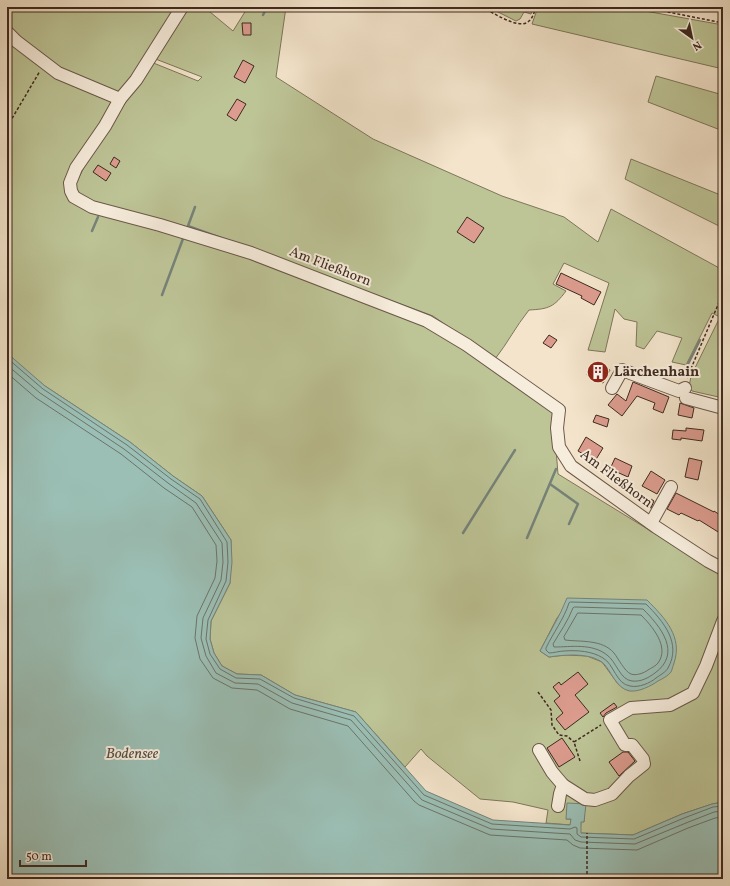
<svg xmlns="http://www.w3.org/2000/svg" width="730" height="886" font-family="Vollkorn,serif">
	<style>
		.green { fill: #bdc496; stroke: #7e765a; fill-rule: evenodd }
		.water { fill: #9bbfb5; stroke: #768379 }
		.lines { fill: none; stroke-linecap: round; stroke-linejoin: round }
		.shore { stroke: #6c746a; stroke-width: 1 }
		.stream { stroke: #768379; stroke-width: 2.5 }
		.building { fill: #dc9c8f; stroke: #3e291e }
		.minor-casing { stroke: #6b5849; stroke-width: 14 }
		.path { stroke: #3e291e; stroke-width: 1.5; stroke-dasharray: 3 2; stroke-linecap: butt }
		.minor { stroke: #f7eddd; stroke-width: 12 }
		.labels { text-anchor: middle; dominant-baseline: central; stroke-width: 4; stroke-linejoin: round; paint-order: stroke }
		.street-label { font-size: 14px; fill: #3e291e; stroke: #f7eddd }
		.poi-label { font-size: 14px; font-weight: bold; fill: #3e291e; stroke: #f7eddd; text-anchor: start }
		.water-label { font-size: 15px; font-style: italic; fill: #554e44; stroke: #f7eddd }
	</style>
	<rect width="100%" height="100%" fill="#f3e4cb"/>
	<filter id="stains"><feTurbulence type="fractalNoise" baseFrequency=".005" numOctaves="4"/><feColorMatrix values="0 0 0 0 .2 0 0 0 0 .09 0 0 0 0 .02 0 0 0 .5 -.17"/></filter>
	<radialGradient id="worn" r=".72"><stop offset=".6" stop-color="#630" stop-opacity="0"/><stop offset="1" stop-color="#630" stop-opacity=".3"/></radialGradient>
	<g class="green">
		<path d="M 7,7 L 119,7 L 124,10 L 126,7 L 177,7 L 120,93 L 57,69 L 7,28 Z"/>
		<path d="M 184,7 L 204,7 L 233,31 L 248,7 L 286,7 L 276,77 L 373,139 L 502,196 L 564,217 L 598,242 L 611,209 L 723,270 L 723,398 L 692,391 L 689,387 L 691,376 L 720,317 L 712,313 L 686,365 L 672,362 L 682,338 L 657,331 L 644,349 L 636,346 L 637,322 L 624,319 L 615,309 L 605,352 L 588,350 L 609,283 L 564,263 L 553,284 L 566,291 C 554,307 549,309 529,310 C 516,326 507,344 495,359 L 433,316 L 239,244 L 426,324 L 553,412 L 558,474 L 698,560 L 723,573 L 723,802 L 712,804 L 682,814 L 633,835 L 580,833 L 581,821 L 584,822 L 585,804 L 566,819 L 571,819 L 571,825 L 546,823 L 548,810 L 513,802 L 480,799 L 427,756 L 421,749 L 405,767 L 356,712 L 295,695 L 261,675 L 237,674 L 222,666 L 214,653 L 210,639 L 211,621 L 230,583 L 231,540 L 202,496 L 173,476 L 130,442 L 45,386 L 7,355 L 7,38 L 107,97 L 114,106 L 66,182 L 90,207 L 100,215 L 78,194 L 75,186 L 85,165 L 151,62 L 198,81 L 202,77 L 153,58 ZM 562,612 L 629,691 L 618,684 L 602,662 L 587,656 L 565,655 L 549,657 L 540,651 L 557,618 Z"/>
		<path d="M 488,7 L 534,7 L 531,14 L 524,12 L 520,19 L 516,21 Z"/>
		<path d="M 538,7 L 634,7 L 645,11 L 723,25 L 723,69 L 532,24 Z"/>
		<path d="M 656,76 L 723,95 L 723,131 L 648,102 Z"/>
		<path d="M 631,159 L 723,196 L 723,228 L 625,179 Z"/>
	</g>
	<g class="water">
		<path d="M 7,353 L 45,386 L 130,442 L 173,476 L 202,496 L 231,540 L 232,562 L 230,583 L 211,621 L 210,639 L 214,653 L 222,666 L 237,674 L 261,675 L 295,695 L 356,712 L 426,791 L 493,820 L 570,825 L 571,819 L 566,819 L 567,803 L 586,804 L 584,822 L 581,822 L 581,833 L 633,835 L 682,814 L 712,804 L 723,802 L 723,879 L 7,879 Z"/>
		<path d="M 567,598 L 647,600 C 665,618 683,637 674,663 C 673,666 672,670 671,672 C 668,676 662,679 658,681 C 651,686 639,692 630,691 C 616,689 611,670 603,663 C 590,652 563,655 549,657 L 540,651 C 549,633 560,616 567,598 Z"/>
	</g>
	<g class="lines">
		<g class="shore">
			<path d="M 7,358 L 43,389 L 127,445 L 171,479 L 200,499 L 227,542 L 228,562 L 226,581 L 208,620 L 206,639 L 210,654 L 220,669 L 236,678 L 260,679 L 294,698 L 354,716 L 424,795 L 492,824 L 570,829 L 575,827 L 577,828 L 577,834 L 581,837 L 634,839 L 684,818 L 713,807 L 723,806"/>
			<path d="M 7,365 L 40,393 L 124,449 L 168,483 L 196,503 L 222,543 L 223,562 L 221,580 L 203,618 L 201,638 L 206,656 L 216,673 L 235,683 L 258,684 L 292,703 L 351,720 L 422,800 L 491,829 L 570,834 L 575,840 L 581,842 L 635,844 L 686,823 L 714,812 L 723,811"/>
			<path d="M 7,373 L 36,398 L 121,454 L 164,488 L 192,507 L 216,545 L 217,561 L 215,578 L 197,616 L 195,638 L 200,659 L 213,678 L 232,688 L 257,690 L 290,709 L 348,726 L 414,801 L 419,805 L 490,835 L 567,840 L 573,845 L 580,848 L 637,850 L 688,828 L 715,818 L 723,817"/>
			<path d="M 571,602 L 646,604 C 663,621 682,643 668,668 C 666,672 660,675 656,678 C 650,683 639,688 630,686 C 616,684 614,664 603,658 C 592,651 577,650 564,651 C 559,651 554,653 549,653 L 546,650 L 546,648 C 553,633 564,619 569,603 Z"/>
			<path d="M 575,607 L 643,609 C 661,627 682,653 655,673 C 648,678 641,682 632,681 C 620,680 616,661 607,655 C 592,643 571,647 554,647 L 553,644 C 560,632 568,621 573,608 Z"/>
			<path d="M 578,613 L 641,615 C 652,626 670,647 658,663 C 656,666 651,668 648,670 C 644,673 636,676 631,674 C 625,672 618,658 614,653 C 602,639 580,642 565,640 L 564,637 Z"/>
		</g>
		<g class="stream">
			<path d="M 263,15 L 267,7"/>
			<path d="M 195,207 L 188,226 L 221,238"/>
			<path d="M 92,231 L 98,217"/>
			<path d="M 162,295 L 184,236"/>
			<path d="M 687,366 L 700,340"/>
			<path d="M 550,484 L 578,504 L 569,524"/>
			<path d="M 463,533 L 515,450"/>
			<path d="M 527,538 L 556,469"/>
		</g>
	</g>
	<g class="building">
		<path d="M 242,23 L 251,23 L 251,35 L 243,35 Z"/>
		<path d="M 243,60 L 254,66 L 245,83 L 234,77 Z"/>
		<path d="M 237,99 L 246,104 L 236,121 L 227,115 Z"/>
		<path d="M 114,157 L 120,161 L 116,168 L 110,164 Z"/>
		<path d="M 98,165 L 111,173 L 106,181 L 93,172 Z"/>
		<path d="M 467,217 L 484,228 L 474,243 L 457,232 Z"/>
		<path d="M 561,273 L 601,292 L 594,305 L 581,298 L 582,296 L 556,284 Z"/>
		<path d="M 549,335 L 557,340 L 551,348 L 543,343 Z"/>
		<path d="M 594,362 L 610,370 L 603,383 L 587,375 Z"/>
		<path d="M 633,382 L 669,397 L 663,413 L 653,409 L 655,403 L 637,396 L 622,416 L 608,405 L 617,394 L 626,401 Z"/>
		<path d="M 680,403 L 694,408 L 692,418 L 678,415 Z"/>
		<path d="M 596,415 L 609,419 L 607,427 L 593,422 Z"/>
		<path d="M 686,428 L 704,430 L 702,441 L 681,438 L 681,440 L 672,439 L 673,430 L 686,431 Z"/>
		<path d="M 586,437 L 603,448 L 595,461 L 578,451 Z"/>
		<path d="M 615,458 L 632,466 L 628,477 L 610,469 Z"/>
		<path d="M 689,458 L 702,461 L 698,480 L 685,477 Z"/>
		<path d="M 651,471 L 665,480 L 657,494 L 642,486 Z"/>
		<path d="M 676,493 L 714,512 L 714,511 L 723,517 L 723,535 L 699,520 L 698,521 L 681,513 L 679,515 L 667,509 Z"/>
		<path d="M 651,499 L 654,501 L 651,508 L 647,506 Z"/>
		<path d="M 578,672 L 588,684 L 575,695 L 589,712 L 565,730 L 556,719 L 563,713 L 554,701 L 560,696 L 553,687 L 559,682 L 561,685 Z"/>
		<path d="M 614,703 L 617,707 L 606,713 L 603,717 L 600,713 Z"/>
		<path d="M 562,738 L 575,757 L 559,767 L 547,748 Z"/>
		<path d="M 623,752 L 628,752 L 635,761 L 619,776 L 609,762 Z"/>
	</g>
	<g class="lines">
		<g class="minor-casing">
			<g id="minor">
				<path d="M 182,7 L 136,80 L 120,99 L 105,126 L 76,168 L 70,183 L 71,191 L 74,197 L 92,207 L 160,225 L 251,253 L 427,321 L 467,345 L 559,410 L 557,428 L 559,447 L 571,466 L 656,527 L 708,561 L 723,569"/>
				<path d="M 7,32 L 16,41 L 58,73 L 120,99"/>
				<path d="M 612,388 L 622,370 L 679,391 L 685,388"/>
				<path d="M 686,398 L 723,408"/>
				<path d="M 651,523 L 671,487"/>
				<path d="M 539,750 L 552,772 L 563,785 L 560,794 L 558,806"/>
				<path d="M 563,785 L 585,799 L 595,800 L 612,794 L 629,776 L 644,764 L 643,759 L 632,745 L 625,745 L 610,720 L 631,708 L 670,705 L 693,693 L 706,666 L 723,621"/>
			</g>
		</g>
		<g class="path">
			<path d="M 482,7 C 492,12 520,31 529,21 C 533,18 534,12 536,7"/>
			<path d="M 643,7 L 723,23"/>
			<path d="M 7,127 L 40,71"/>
			<path d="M 687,378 L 723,293"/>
			<path d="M 538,692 L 551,710 L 552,725 L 559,735 L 567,736 L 574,742"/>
			<path d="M 580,761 L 574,742 L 601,725"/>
			<path d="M 587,879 L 587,833"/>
		</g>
		<use href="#minor" class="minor"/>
	</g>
	<defs>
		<g id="building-disc" transform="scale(1.15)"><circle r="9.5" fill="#8f2418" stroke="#f7eddd"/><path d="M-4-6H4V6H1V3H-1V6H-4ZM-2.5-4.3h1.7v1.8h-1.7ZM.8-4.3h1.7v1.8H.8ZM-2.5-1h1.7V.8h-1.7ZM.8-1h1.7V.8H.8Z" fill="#fff"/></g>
	</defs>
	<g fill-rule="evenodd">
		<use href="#building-disc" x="598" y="372"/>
	</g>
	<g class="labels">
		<g class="street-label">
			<text transform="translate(330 267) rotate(21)">Am Fließhorn</text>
			<text transform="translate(616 479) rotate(37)">Am Fließhorn</text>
		</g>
		<g class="poi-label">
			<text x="614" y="372">Lärchenhain</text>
		</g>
		<g class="water-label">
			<text x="132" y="754">Bodensee</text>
		</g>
	</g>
	<rect width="730" height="886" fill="none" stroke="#f3e4cb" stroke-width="24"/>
	<rect x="8" y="8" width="714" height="870" fill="none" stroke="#3e291e" stroke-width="2"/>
	<rect x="12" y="12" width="706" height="862" fill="none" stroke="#3e291e"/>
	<g transform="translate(692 38) rotate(147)" stroke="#f7eddd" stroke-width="3" paint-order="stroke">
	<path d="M0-3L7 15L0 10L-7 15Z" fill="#3e291e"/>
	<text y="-6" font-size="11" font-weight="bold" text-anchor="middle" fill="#3e291e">N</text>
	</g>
	<path d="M20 860v6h66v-6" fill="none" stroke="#3e291e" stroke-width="2"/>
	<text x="26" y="860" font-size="12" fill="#3e291e" stroke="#f7eddd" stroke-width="3" paint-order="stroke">50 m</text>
	<rect width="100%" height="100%" filter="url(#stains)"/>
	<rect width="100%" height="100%" fill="url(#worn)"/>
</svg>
